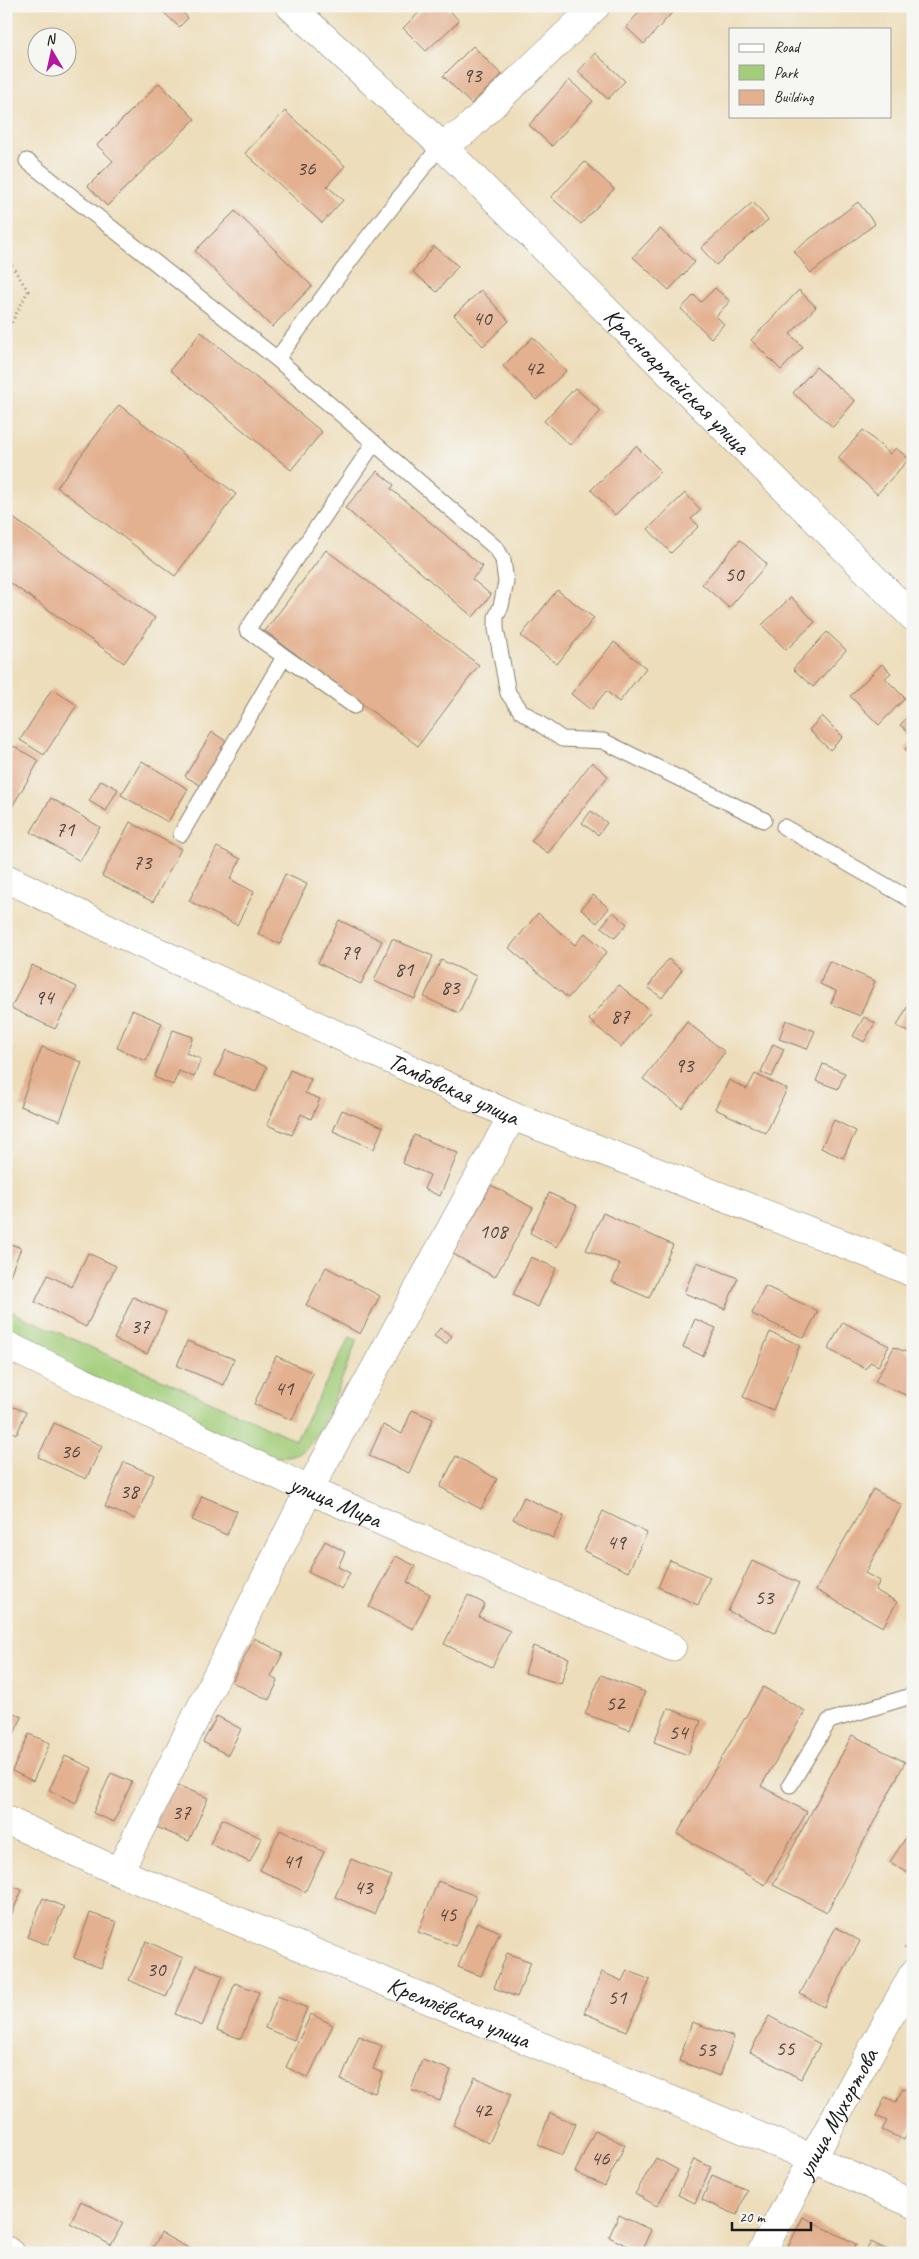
<svg xmlns="http://www.w3.org/2000/svg" width="919" height="2259" font-family="Caveat,sans-serif">
	<style>
		.green { fill: #a3cd7a; stroke: #60744b }
		.building { fill: #e3b090 }
		.lines { fill: none; stroke-linecap: round; stroke-linejoin: round }
		.service-casing { stroke: #847c6b; stroke-width: 17 }
		.minor-casing { stroke: #847c6b; stroke-width: 29 }
		.tertiary-casing { stroke: #847c6b; stroke-width: 29 }
		.path { stroke: #847c6b; stroke-width: 3; stroke-dasharray: 1 4; stroke-linecap: butt }
		.service { stroke: #fff; stroke-width: 15 }
		.minor { stroke: #fff; stroke-width: 28 }
		.tertiary { stroke: #fff; stroke-width: 28 }
		.labels { text-anchor: middle; dominant-baseline: central; stroke-width: 4.5; stroke-linejoin: round; paint-order: stroke }
		.number-label { font-size: 21px; fill: #4e4139 }
		.street-label { font-size: 24px; fill: #1c1c1c; stroke: #f6f6f2 }
	</style>
	<rect width="100%" height="100%" fill="#f6f6f2"/>
	<filter id="ink" filterUnits="userSpaceOnUse"><feTurbulence type="fractalNoise" baseFrequency=".02" numOctaves="2"/><feDisplacementMap in="SourceGraphic" scale="10" xChannelSelector="R" yChannelSelector="G"/><feConvolveMatrix kernelMatrix="1 2 1 2 8 2 1 2 1" color-interpolation-filters="sRGB"/></filter>
	<filter id="wash" filterUnits="userSpaceOnUse"><feTurbulence type="fractalNoise" baseFrequency=".0096" numOctaves="4" result="noise"/><feDisplacementMap in="SourceGraphic" scale="20" xChannelSelector="R" yChannelSelector="G"/><feGaussianBlur stdDeviation="1.12" result="paint"/><feColorMatrix in="noise" values="0 0 0 0 0 0 0 0 0 0 0 0 0 0 0 0 0 1.4 0 .05"/><feComposite in="paint" operator="in"/></filter>
	<g filter="url(#wash)">
		<rect width="100%" height="100%" fill="#edddba"/>
		<path class="green" d="M 6,1309 L 296,1440 L 350,1337 L 357,1340 C 346,1366 323,1439 300,1453 C 290,1459 278,1457 266,1456 L 6,1338 Z"/>
		<g id="blocks">
			<g class="building">
				<path d="M 157,6 L 190,6 L 183,13 L 188,18 L 179,27 Z"/>
				<path d="M 426,6 L 446,6 L 459,21 L 426,51 L 403,28 Z"/>
				<path d="M 645,6 L 678,6 L 644,44 L 626,27 Z"/>
				<path d="M 473,46 L 502,75 L 471,104 L 443,76 Z"/>
				<path d="M 595,53 L 625,81 L 608,99 L 578,72 Z"/>
				<path d="M 569,80 L 593,101 L 552,146 L 529,125 Z"/>
				<path d="M 159,83 L 195,119 L 107,206 L 88,186 L 113,161 L 97,145 Z"/>
				<path d="M 285,111 L 345,166 L 327,186 L 343,200 L 322,223 L 245,153 Z"/>
				<path d="M 585,162 L 614,189 L 581,224 L 551,197 Z"/>
				<path d="M 753,202 L 768,220 L 716,265 L 701,248 Z"/>
				<path d="M 858,202 L 875,224 L 811,273 L 794,251 Z"/>
				<path d="M 235,211 L 312,286 L 272,327 L 195,251 Z"/>
				<path d="M 660,229 L 695,262 L 669,290 L 633,257 Z"/>
				<path d="M 434,246 L 458,266 L 437,292 L 413,272 Z"/>
				<path d="M 715,288 L 730,301 L 716,316 L 724,324 L 711,338 L 681,309 L 694,295 L 701,302 Z"/>
				<path d="M 481,290 L 509,321 L 483,346 L 454,315 Z"/>
				<path d="M 799,290 L 816,307 L 790,334 L 803,347 L 781,370 L 751,340 Z"/>
				<path d="M 201,332 L 322,432 L 291,470 L 170,370 Z"/>
				<path d="M 533,337 L 566,371 L 536,400 L 503,366 Z"/>
				<path d="M 816,367 L 855,401 L 833,427 L 793,393 Z"/>
				<path d="M 575,388 L 601,411 L 570,445 L 544,421 Z"/>
				<path d="M 119,405 L 236,494 L 175,576 L 57,487 Z"/>
				<path d="M 863,430 L 890,454 L 896,448 L 909,459 L 877,494 L 838,458 Z"/>
				<path d="M 636,446 L 661,471 L 615,515 L 591,490 Z"/>
				<path d="M 377,471 L 394,485 L 391,489 L 483,567 L 472,579 L 491,595 L 473,617 L 345,508 Z"/>
				<path d="M 685,493 L 701,510 L 691,519 L 699,526 L 671,553 L 648,529 Z"/>
				<path d="M 6,513 L 155,618 L 124,663 L 6,580 Z"/>
				<path d="M 740,540 L 767,564 L 729,608 L 702,584 Z"/>
				<path d="M 326,550 L 479,665 L 418,746 L 265,631 Z"/>
				<path d="M 557,590 L 594,618 L 557,664 L 521,636 Z"/>
				<path d="M 791,597 L 815,622 L 786,650 L 762,625 Z"/>
				<path d="M 827,632 L 846,650 L 813,687 L 793,669 Z"/>
				<path d="M 614,642 L 646,668 L 619,702 L 606,691 L 591,710 L 571,694 Z"/>
				<path d="M 882,664 L 891,673 L 885,678 L 905,698 L 879,725 L 850,696 Z"/>
				<path d="M 52,689 L 77,705 L 44,755 L 20,740 Z"/>
				<path d="M 913,711 L 913,737 L 900,725 Z"/>
				<path d="M 822,716 L 843,737 L 830,750 L 809,730 Z"/>
				<path d="M 212,732 L 235,747 L 208,790 L 185,776 Z"/>
				<path d="M 913,740 L 913,757 L 905,749 Z"/>
				<path d="M 14,746 L 39,761 L 6,817 L 6,760 Z"/>
				<path d="M 142,761 L 188,789 L 168,822 L 121,795 Z"/>
				<path d="M 592,762 L 608,776 L 548,853 L 531,841 Z"/>
				<path d="M 101,780 L 118,789 L 106,811 L 89,801 Z"/>
				<path d="M 51,798 L 100,827 L 80,861 L 31,832 Z"/>
				<path d="M 591,811 L 607,823 L 598,835 L 582,823 Z"/>
				<path d="M 130,822 L 181,849 L 153,902 L 102,876 Z"/>
				<path d="M 217,847 L 241,859 L 230,879 L 254,892 L 237,925 L 189,901 Z"/>
				<path d="M 285,874 L 307,884 L 280,944 L 258,934 Z"/>
				<path d="M 593,895 L 609,908 L 597,923 L 581,909 Z"/>
				<path d="M 613,912 L 627,924 L 615,938 L 601,927 Z"/>
				<path d="M 538,913 L 575,945 L 585,933 L 607,952 L 568,998 L 509,948 Z"/>
				<path d="M 339,920 L 382,941 L 361,984 L 318,963 Z"/>
				<path d="M 392,939 L 433,956 L 415,999 L 374,981 Z"/>
				<path d="M 668,959 L 682,970 L 662,998 L 648,987 Z"/>
				<path d="M 441,960 L 476,976 L 459,1013 L 424,997 Z"/>
				<path d="M 829,961 L 875,981 L 860,1016 L 831,1004 L 836,991 L 820,984 Z"/>
				<path d="M 32,965 L 77,987 L 55,1029 L 11,1008 Z"/>
				<path d="M 619,985 L 651,1011 L 621,1047 L 589,1020 Z"/>
				<path d="M 913,996 L 913,1034 L 897,1026 Z"/>
				<path d="M 132,1010 L 162,1023 L 146,1061 L 117,1048 Z"/>
				<path d="M 864,1017 L 875,1023 L 864,1042 L 853,1036 Z"/>
				<path d="M 786,1020 L 815,1031 L 807,1049 L 779,1039 Z"/>
				<path d="M 687,1022 L 725,1052 L 682,1108 L 643,1079 Z"/>
				<path d="M 173,1030 L 193,1037 L 186,1053 L 201,1059 L 194,1077 L 179,1071 L 173,1085 L 154,1077 Z"/>
				<path d="M 773,1044 L 784,1049 L 772,1077 L 761,1072 Z"/>
				<path d="M 42,1047 L 82,1062 L 60,1121 L 20,1106 Z"/>
				<path d="M 226,1050 L 267,1067 L 256,1092 L 215,1075 Z"/>
				<path d="M 823,1064 L 845,1073 L 838,1089 L 816,1081 Z"/>
				<path d="M 290,1070 L 311,1079 L 305,1093 L 320,1099 L 311,1119 L 301,1114 L 292,1135 L 267,1125 Z"/>
				<path d="M 755,1074 L 787,1089 L 766,1133 L 715,1109 L 729,1080 L 747,1089 Z"/>
				<path d="M 342,1110 L 383,1127 L 374,1149 L 333,1131 Z"/>
				<path d="M 834,1120 L 856,1131 L 843,1158 L 821,1148 Z"/>
				<path d="M 414,1135 L 458,1153 L 440,1196 L 424,1189 L 430,1175 L 402,1163 Z"/>
				<path d="M 491,1185 L 533,1208 L 495,1277 L 453,1254 Z"/>
				<path d="M 549,1193 L 577,1206 L 557,1247 L 530,1233 Z"/>
				<path d="M 603,1213 L 673,1245 L 649,1298 L 612,1282 L 620,1264 L 586,1250 Z"/>
				<path d="M 6,1242 L 21,1248 L 6,1285 Z"/>
				<path d="M 88,1253 L 116,1266 L 86,1327 L 35,1302 L 48,1275 L 72,1287 Z"/>
				<path d="M 531,1257 L 556,1268 L 538,1307 L 513,1295 Z"/>
				<path d="M 697,1262 L 738,1278 L 725,1309 L 684,1293 Z"/>
				<path d="M 326,1267 L 380,1296 L 360,1334 L 306,1305 Z"/>
				<path d="M 765,1286 L 818,1311 L 804,1338 L 752,1314 Z"/>
				<path d="M 133,1297 L 166,1312 L 147,1354 L 114,1339 Z"/>
				<path d="M 695,1319 L 716,1328 L 703,1356 L 683,1347 Z"/>
				<path d="M 843,1322 L 889,1346 L 878,1366 L 870,1362 L 866,1369 L 828,1349 Z"/>
				<path d="M 440,1328 L 452,1336 L 446,1344 L 434,1336 Z"/>
				<path d="M 770,1332 L 800,1345 L 773,1410 L 743,1397 Z"/>
				<path d="M 187,1341 L 234,1359 L 224,1385 L 177,1366 Z"/>
				<path d="M 894,1347 L 913,1355 L 913,1398 L 875,1382 Z"/>
				<path d="M 276,1356 L 313,1373 L 292,1420 L 254,1404 Z"/>
				<path d="M 6,1404 L 26,1412 L 17,1434 L 6,1430 Z"/>
				<path d="M 412,1410 L 433,1419 L 409,1473 L 369,1456 L 383,1425 L 402,1434 Z"/>
				<path d="M 54,1423 L 102,1446 L 86,1479 L 38,1457 Z"/>
				<path d="M 456,1456 L 497,1479 L 481,1509 L 440,1487 Z"/>
				<path d="M 124,1462 L 154,1475 L 135,1519 L 105,1507 Z"/>
				<path d="M 873,1489 L 902,1505 L 865,1573 L 880,1581 L 875,1590 L 897,1602 L 883,1627 L 816,1590 Z"/>
				<path d="M 202,1496 L 237,1511 L 227,1535 L 192,1520 Z"/>
				<path d="M 524,1497 L 564,1516 L 553,1538 L 513,1519 Z"/>
				<path d="M 603,1511 L 647,1533 L 628,1572 L 584,1551 Z"/>
				<path d="M 325,1541 L 345,1552 L 338,1567 L 350,1573 L 342,1589 L 308,1572 Z"/>
				<path d="M 396,1556 L 415,1566 L 407,1582 L 430,1594 L 413,1629 L 369,1607 Z"/>
				<path d="M 670,1560 L 710,1577 L 698,1605 L 658,1587 Z"/>
				<path d="M 752,1561 L 799,1583 L 775,1633 L 728,1611 Z"/>
				<path d="M 468,1595 L 485,1604 L 479,1617 L 510,1631 L 492,1667 L 444,1644 Z"/>
				<path d="M 254,1638 L 283,1653 L 271,1677 L 278,1681 L 269,1700 L 232,1682 Z"/>
				<path d="M 533,1646 L 569,1658 L 561,1684 L 525,1673 Z"/>
				<path d="M 601,1675 L 645,1692 L 630,1730 L 585,1714 Z"/>
				<path d="M 763,1687 L 805,1711 L 761,1786 L 807,1812 L 765,1885 L 677,1834 Z"/>
				<path d="M 668,1708 L 701,1721 L 688,1755 L 654,1742 Z"/>
				<path d="M 6,1709 L 22,1717 L 6,1751 Z"/>
				<path d="M 217,1716 L 241,1729 L 228,1755 L 203,1742 Z"/>
				<path d="M 29,1734 L 50,1743 L 33,1781 L 12,1771 Z"/>
				<path d="M 852,1735 L 905,1762 L 827,1912 L 773,1885 Z"/>
				<path d="M 65,1756 L 92,1768 L 76,1803 L 49,1790 Z"/>
				<path d="M 111,1773 L 132,1782 L 114,1822 L 93,1813 Z"/>
				<path d="M 173,1783 L 208,1798 L 189,1841 L 154,1826 Z"/>
				<path d="M 222,1819 L 261,1838 L 250,1862 L 210,1844 Z"/>
				<path d="M 913,1827 L 913,1876 L 890,1862 Z"/>
				<path d="M 280,1830 L 324,1852 L 305,1892 L 260,1870 Z"/>
				<path d="M 351,1859 L 391,1876 L 374,1914 L 335,1897 Z"/>
				<path d="M 438,1881 L 476,1896 L 456,1946 L 418,1932 Z"/>
				<path d="M 6,1884 L 22,1890 L 6,1927 Z"/>
				<path d="M 43,1898 L 64,1907 L 48,1945 L 27,1937 Z"/>
				<path d="M 90,1913 L 117,1922 L 101,1968 L 74,1958 Z"/>
				<path d="M 477,1922 L 500,1932 L 481,1976 L 458,1967 Z"/>
				<path d="M 836,1927 L 860,1941 L 824,2007 L 800,1994 Z"/>
				<path d="M 146,1941 L 183,1958 L 166,1997 L 129,1980 Z"/>
				<path d="M 507,1953 L 531,1962 L 517,1997 L 494,1988 Z"/>
				<path d="M 197,1965 L 223,1976 L 202,2026 L 175,2014 Z"/>
				<path d="M 627,1970 L 650,1980 L 627,2031 L 584,2013 L 602,1972 L 622,1981 Z"/>
				<path d="M 235,1983 L 259,1992 L 241,2039 L 217,2030 Z"/>
				<path d="M 278,1996 L 307,2008 L 294,2040 L 265,2028 Z"/>
				<path d="M 311,2014 L 333,2025 L 308,2078 L 286,2067 Z"/>
				<path d="M 769,2016 L 820,2044 L 801,2079 L 750,2052 Z"/>
				<path d="M 692,2022 L 734,2037 L 720,2076 L 679,2061 Z"/>
				<path d="M 359,2036 L 382,2046 L 373,2069 L 383,2073 L 375,2093 L 341,2080 Z"/>
				<path d="M 422,2060 L 451,2070 L 440,2101 L 411,2090 Z"/>
				<path d="M 475,2077 L 511,2094 L 489,2143 L 453,2125 Z"/>
				<path d="M 903,2088 L 913,2092 L 913,2123 L 904,2140 L 882,2130 L 887,2121 L 876,2116 L 885,2097 L 896,2102 Z"/>
				<path d="M 550,2113 L 576,2124 L 563,2155 L 538,2145 Z"/>
				<path d="M 595,2130 L 625,2145 L 605,2186 L 575,2172 Z"/>
				<path d="M 656,2158 L 678,2170 L 657,2206 L 635,2194 Z"/>
				<path d="M 694,2159 L 711,2167 L 695,2203 L 678,2195 Z"/>
				<path d="M 712,2175 L 747,2190 L 737,2215 L 702,2200 Z"/>
				<path d="M 81,2201 L 123,2223 L 111,2245 L 70,2223 Z"/>
				<path d="M 619,2215 L 651,2230 L 641,2252 L 609,2237 Z"/>
				<path d="M 803,2217 L 856,2244 L 851,2253 L 785,2253 Z"/>
				<path d="M 161,2233 L 197,2253 L 150,2253 Z"/>
				<path d="M 871,2242 L 893,2253 L 865,2253 Z"/>
			</g>
		</g>
	</g>
	<g filter="url(#ink)">
		<use href="#blocks" fill-opacity="0" stroke="#847c6b" stroke-width="1"/>
		<g class="lines">
			<g class="service-casing">
				<g id="service">
					<path d="M 27,161 L 277,359 L 497,549 L 503,560 L 506,582 L 501,606 L 496,617 L 496,629 L 508,693 L 521,711 L 562,739 L 603,741 L 764,820"/>
					<path d="M 277,359 L 357,251 L 441,145"/>
					<path d="M 354,706 L 247,630 L 374,443"/>
					<path d="M 784,827 L 913,901"/>
					<path d="M 181,834 L 284,657"/>
					<path d="M 790,1785 L 829,1721 L 911,1696 L 913,1697"/>
				</g>
			</g>
			<g class="minor-casing">
				<g id="minor">
					<path d="M 441,145 L 464,132 L 596,6"/>
					<path id="s1" d="M 6,878 L 137,942 L 512,1116 L 872,1255 L 913,1273"/>
					<path id="s2" d="M 6,1345 L 309,1490 L 672,1647"/>
					<path id="s3" d="M 6,1820 L 119,1872 L 812,2158 L 913,2204"/>
					<path d="M 119,1872 L 309,1490 L 512,1116"/>
					<path d="M 6,2250 L 11,2253"/>
				</g>
			</g>
			<g class="tertiary-casing">
				<g id="tertiary">
					<path id="s4" d="M 290,6 L 441,145 L 913,617"/>
					<path id="s5" d="M 761,2253 L 913,1974"/>
				</g>
			</g>
			<g class="path">
				<path d="M 6,257 L 28,291 L 6,333"/>
				<path d="M 905,1948 L 913,1934"/>
			</g>
			<use href="#service" class="service"/>
			<use href="#minor" class="minor"/>
			<use href="#tertiary" class="tertiary"/>
		</g>
	</g>
	<g class="labels">
		<g class="number-label">
			<text x="472" y="75">93</text>
			<text x="306" y="168">36</text>
			<text x="482" y="318">40</text>
			<text x="534" y="368">42</text>
			<text x="734" y="574">50</text>
			<text x="65" y="829">71</text>
			<text x="142" y="862">73</text>
			<text x="350" y="952">79</text>
			<text x="404" y="969">81</text>
			<text x="450" y="987">83</text>
			<text x="44" y="997">94</text>
			<text x="620" y="1016">87</text>
			<text x="684" y="1065">93</text>
			<text x="493" y="1231">108</text>
			<text x="140" y="1326">37</text>
			<text x="284" y="1388">41</text>
			<text x="70" y="1451">36</text>
			<text x="129" y="1491">38</text>
			<text x="616" y="1542">49</text>
			<text x="764" y="1597">53</text>
			<text x="615" y="1703">52</text>
			<text x="678" y="1732">54</text>
			<text x="181" y="1812">37</text>
			<text x="292" y="1861">41</text>
			<text x="363" y="1887">43</text>
			<text x="447" y="1914">45</text>
			<text x="156" y="1969">30</text>
			<text x="617" y="1997">51</text>
			<text x="785" y="2048">55</text>
			<text x="706" y="2049">53</text>
			<text x="482" y="2110">42</text>
			<text x="600" y="2158">46</text>
		</g>
		<g class="street-label">
			<text stroke="none"><textPath href="#s4" startOffset="539">Красноармейская улица</textPath></text>
			<text stroke="none"><textPath href="#s1" startOffset="495">Тамбовская улица</textPath></text>
			<text stroke="none"><textPath href="#s2" startOffset="365">улица Мира</textPath></text>
			<text stroke="none"><textPath href="#s3" startOffset="492">Кремлёвская улица</textPath></text>
			<text stroke="none"><textPath href="#s5" startOffset="159">улица Мухортова</textPath></text>
		</g>
	</g>
	<rect width="919" height="2259" fill="none" stroke="#f6f6f2" stroke-width="25"/>
	<rect x="729" y="28" width="162" height="90" fill="#f6f6f2" stroke="#9f9f9c"/>
	<rect x="739" y="44" width="25" height="8" fill="#ffffff" stroke="#9f9f9c"/>
	<text x="774" y="52" font-size="15" fill="#1c1c1c">Road</text>
	<rect x="739" y="65" width="25" height="15" fill="#a3cd7a" stroke="#9f9f9c"/>
	<text x="774" y="78" font-size="15" fill="#1c1c1c">Park</text>
	<rect x="739" y="90" width="25" height="15" fill="#e3b090" stroke="#9f9f9c"/>
	<text x="774" y="102" font-size="15" fill="#1c1c1c">Building</text>
	<g transform="translate(52 52) rotate(351)"><circle r="24" fill="#f6f6f2" stroke="#9f9f9c"/>
	<path d="M0-4L9 19L0 12L-9 19Z" fill="#b5179e"/>
	<text y="-8" font-size="14" font-weight="bold" text-anchor="middle" fill="#1c1c1c">N</text>
	</g>
	<path d="M732 2222v8h79v-8" fill="none" stroke="#1c1c1c" stroke-width="2.5"/>
	<text x="739" y="2222" font-size="15" fill="#1c1c1c" stroke="#f6f6f2" stroke-width="4" paint-order="stroke">20 m</text>
</svg>
